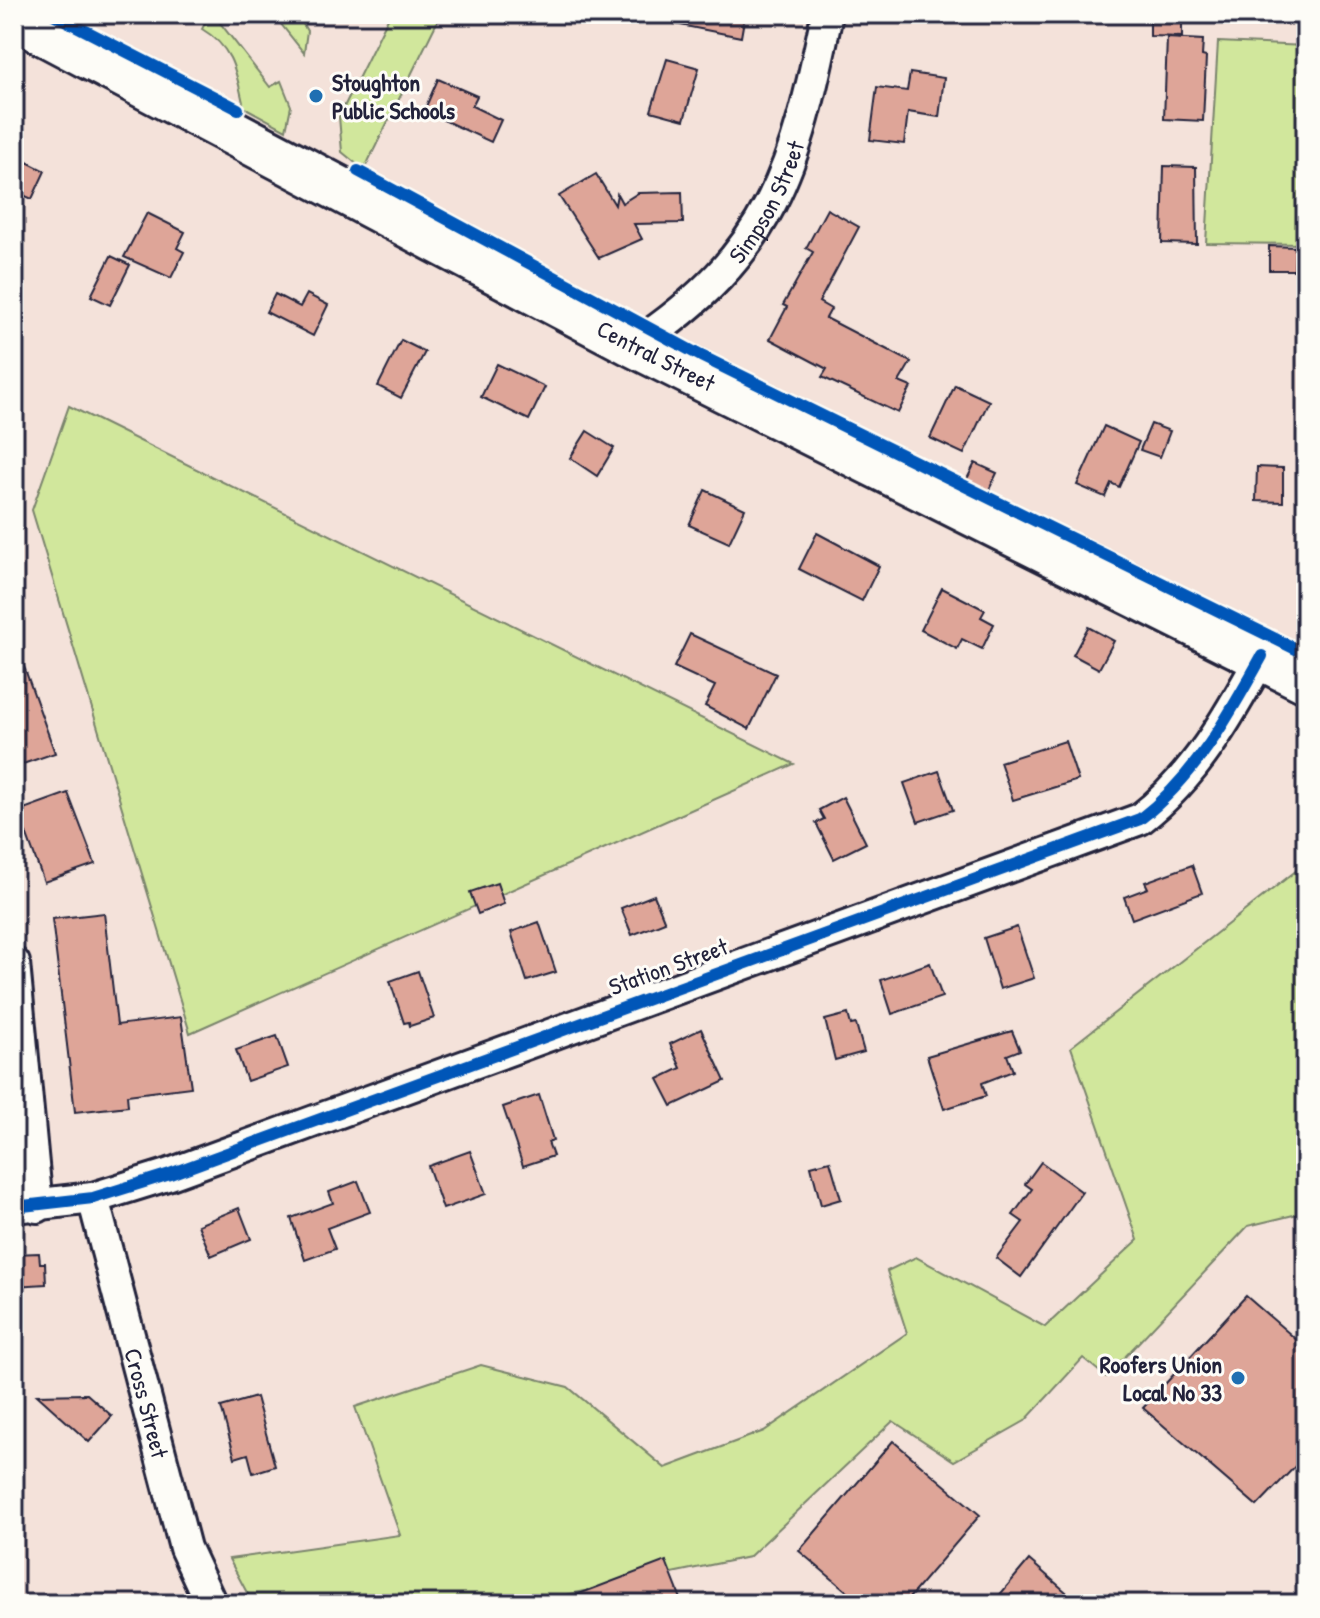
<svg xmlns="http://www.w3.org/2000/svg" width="1320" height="1618" font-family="'Patrick Hand',sans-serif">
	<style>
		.green { fill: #d1e79c; stroke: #7a846c; stroke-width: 2 }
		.building { fill: #dea598; stroke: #22223b; stroke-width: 2 }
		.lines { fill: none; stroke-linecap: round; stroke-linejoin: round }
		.street-casing { stroke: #22223b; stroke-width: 36 }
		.secondary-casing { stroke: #22223b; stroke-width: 50 }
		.street { stroke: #fdfcf7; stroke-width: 30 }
		.secondary { stroke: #fdfcf7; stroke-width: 44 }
		.cycleway-casing { stroke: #fdfcf7; stroke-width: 17 }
		.cycleway { stroke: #0057b8; stroke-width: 12 }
		.poi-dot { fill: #1f6fb2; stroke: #fdfcf7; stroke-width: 3 }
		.labels { text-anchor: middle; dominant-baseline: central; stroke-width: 6; stroke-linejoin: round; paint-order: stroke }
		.poi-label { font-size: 24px; font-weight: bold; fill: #22223b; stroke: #fdfcf7; text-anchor: start }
		.street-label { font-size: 24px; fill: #22223b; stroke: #fdfcf7 }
	</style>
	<rect width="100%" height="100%" fill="#f4e2da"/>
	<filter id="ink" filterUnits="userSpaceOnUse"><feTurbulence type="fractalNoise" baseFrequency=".0125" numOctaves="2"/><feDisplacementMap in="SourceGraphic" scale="16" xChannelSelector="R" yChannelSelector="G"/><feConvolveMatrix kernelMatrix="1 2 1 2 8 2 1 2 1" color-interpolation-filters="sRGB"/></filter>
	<g filter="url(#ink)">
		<g class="green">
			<path d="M 204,14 L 212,14 L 217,19 L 270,87 L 281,81 L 291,106 L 286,130 L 244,107 C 236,73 234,48 202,29 L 208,17 Z"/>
			<path d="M 273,14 L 297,14 L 307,31 L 304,53 Z"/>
			<path d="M 390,14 L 441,14 L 364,170 L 342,152 L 339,117 Z"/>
			<path d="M 1218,42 L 1306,46 L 1306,244 L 1206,243 Z"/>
			<path d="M 69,406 L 794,764 L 190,1033 L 32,510 Z"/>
			<path d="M 1306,863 L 1306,1212 L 1248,1226 L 1106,1377 L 1083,1358 L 1025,1421 L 954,1461 L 893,1421 L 749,1557 L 522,1604 L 253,1604 L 229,1559 L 400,1535 L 355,1407 L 481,1365 L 568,1387 L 665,1468 L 764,1431 L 907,1333 L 887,1271 L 916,1257 L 1045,1327 L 1138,1240 L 1071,1047 Z"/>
		</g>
		<g class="building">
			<path d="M 676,14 L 745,14 L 741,37 L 675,24 Z"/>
			<path d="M 1150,14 L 1182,14 L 1182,37 L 1150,36 Z"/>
			<path d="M 1167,38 L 1203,40 L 1202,56 L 1206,57 L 1203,121 L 1164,119 Z"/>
			<path d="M 667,59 L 699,68 L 684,120 L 651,111 Z"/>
			<path d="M 910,73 L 944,78 L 939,117 L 908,112 L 904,144 L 870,140 L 877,87 L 907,91 Z"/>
			<path d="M 438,79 L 477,96 L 472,106 L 501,120 L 491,142 L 424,111 Z"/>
			<path d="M 21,159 L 45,171 L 32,199 L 14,191 L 14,174 Z"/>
			<path d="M 1164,166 L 1196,167 L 1197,244 L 1162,243 Z"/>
			<path d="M 596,174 L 615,205 L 617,194 L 622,203 L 638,193 L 682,192 L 683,223 L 634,224 L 642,239 L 599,258 L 559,196 Z"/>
			<path d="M 827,209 L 859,227 L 819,302 L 831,309 L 826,318 L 911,362 L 899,382 L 911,387 L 898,413 L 822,377 L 827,369 L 770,339 L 787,307 L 783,305 L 813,252 L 806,248 Z"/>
			<path d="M 147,213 L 185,232 L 177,248 L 184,252 L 171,278 L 124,257 Z"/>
			<path d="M 1269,246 L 1295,247 L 1294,270 L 1269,270 Z"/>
			<path d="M 111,256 L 130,265 L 110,305 L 91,296 Z"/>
			<path d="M 275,294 L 300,307 L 307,294 L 328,305 L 313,336 L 266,312 Z"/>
			<path d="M 401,340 L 425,352 L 401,398 L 378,386 Z"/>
			<path d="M 497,364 L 545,387 L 529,420 L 481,397 Z"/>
			<path d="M 955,385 L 989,401 L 964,454 L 930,438 Z"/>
			<path d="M 1151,424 L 1170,431 L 1160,457 L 1140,450 Z"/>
			<path d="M 1104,426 L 1139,442 L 1119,487 L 1111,483 L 1105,497 L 1077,485 Z"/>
			<path d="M 587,431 L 614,448 L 597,476 L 570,458 Z"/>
			<path d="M 975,463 L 997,473 L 988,492 L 966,481 Z"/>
			<path d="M 1257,467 L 1283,468 L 1283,502 L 1256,501 Z"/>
			<path d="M 705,490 L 745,509 L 729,543 L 689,525 Z"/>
			<path d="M 817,533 L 879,566 L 862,601 L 799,569 Z"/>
			<path d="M 942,588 L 985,610 L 981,617 L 994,624 L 982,649 L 962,639 L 957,649 L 921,630 Z"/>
			<path d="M 1088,627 L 1114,641 L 1099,669 L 1073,655 Z"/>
			<path d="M 690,634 L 776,674 L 749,729 L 705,706 L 715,686 L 674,667 Z"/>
			<path d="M 14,647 L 17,647 L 55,753 L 14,767 Z"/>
			<path d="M 1065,741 L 1078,780 L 1013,800 L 1000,762 Z"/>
			<path d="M 939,771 L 953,810 L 918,822 L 904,783 Z"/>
			<path d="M 68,793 L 95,864 L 44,882 L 18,811 Z"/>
			<path d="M 843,797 L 866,843 L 834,859 L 816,823 L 824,819 L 819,810 Z"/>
			<path d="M 1192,865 L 1202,893 L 1132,919 L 1124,897 L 1148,888 L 1145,882 Z"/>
			<path d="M 497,883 L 504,904 L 478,914 L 470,892 Z"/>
			<path d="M 654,895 L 665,922 L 632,935 L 621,908 Z"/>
			<path d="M 104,913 L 117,1025 L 181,1017 L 191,1087 L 127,1095 L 128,1106 L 75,1112 L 52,919 Z"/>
			<path d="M 539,922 L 556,972 L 527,981 L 511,932 Z"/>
			<path d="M 1017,927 L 1034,978 L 1000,989 L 984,938 Z"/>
			<path d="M 930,963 L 942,997 L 892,1014 L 881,980 Z"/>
			<path d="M 418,971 L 434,1018 L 410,1026 L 409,1022 L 404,1023 L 390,981 Z"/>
			<path d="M 848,1014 L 851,1025 L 856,1024 L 864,1052 L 835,1060 L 825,1020 Z"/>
			<path d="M 701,1029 L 725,1081 L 672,1106 L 658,1079 L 681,1068 L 670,1044 Z"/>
			<path d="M 1012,1031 L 1020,1050 L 1007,1055 L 1013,1071 L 982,1083 L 986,1096 L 944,1109 L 927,1056 Z"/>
			<path d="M 277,1036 L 288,1067 L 247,1081 L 236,1050 Z"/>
			<path d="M 539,1095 L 553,1140 L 548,1142 L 553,1156 L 523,1166 L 503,1107 Z"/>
			<path d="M 470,1151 L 486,1194 L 443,1209 L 428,1166 Z"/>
			<path d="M 830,1161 L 841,1199 L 821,1205 L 811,1166 Z"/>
			<path d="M 1041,1162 L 1082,1192 L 1021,1277 L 996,1258 L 1023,1222 L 1013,1215 L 1032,1189 L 1025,1184 Z"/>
			<path d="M 358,1181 L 370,1212 L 327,1228 L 335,1249 L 305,1260 L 291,1218 L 333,1203 L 329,1192 Z"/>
			<path d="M 239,1208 L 251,1239 L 211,1256 L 198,1225 Z"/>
			<path d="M 39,1253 L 40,1263 L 45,1263 L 46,1284 L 14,1286 L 14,1254 Z"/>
			<path d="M 1246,1296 L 1306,1348 L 1306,1455 L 1257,1506 L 1143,1408 Z"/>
			<path d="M 87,1394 L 112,1416 L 89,1442 L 37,1395 Z"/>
			<path d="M 256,1397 L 275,1466 L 253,1473 L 248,1454 L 235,1458 L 221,1407 Z"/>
			<path d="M 893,1441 L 980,1515 L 904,1604 L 862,1604 L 799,1551 Z"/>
			<path d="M 1029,1560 L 1080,1604 L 992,1604 Z"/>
			<path d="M 666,1561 L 683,1604 L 558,1604 L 558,1602 Z"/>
		</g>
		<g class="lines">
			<g class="street-casing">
				<g id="street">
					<path id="s1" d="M 635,345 C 772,254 796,168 827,14"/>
					<path d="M 14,963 L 37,1207"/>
					<path id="s2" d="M 93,1198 L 185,1548 L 211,1604"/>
					<path d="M 14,1207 L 93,1198 L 170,1174 L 1140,819 C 1195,777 1229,716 1262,656"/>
				</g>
			</g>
			<g class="secondary-casing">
				<g id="secondary">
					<path id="s3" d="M 14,17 L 635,345 L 1306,680"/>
				</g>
			</g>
			<use href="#street" class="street"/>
			<use href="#secondary" class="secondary"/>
			<g class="cycleway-casing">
				<g id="cycleway">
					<path d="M 53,14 L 238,109"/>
					<path d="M 358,171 L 701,356 L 1306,654"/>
					<path d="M 14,1207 L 93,1198 L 170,1174 L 1140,819 C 1195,777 1229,716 1262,656"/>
				</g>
			</g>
			<use href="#cycleway" class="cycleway"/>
		</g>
	</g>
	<g class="poi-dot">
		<circle cx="316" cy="96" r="8"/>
		<circle cx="1238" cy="1378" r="8"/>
	</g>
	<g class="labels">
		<g class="poi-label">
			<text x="332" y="82">Stoughton<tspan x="332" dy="28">Public Schools</tspan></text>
			<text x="1222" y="1364" text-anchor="end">Roofers Union<tspan x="1222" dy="28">Local No 33</tspan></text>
		</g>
		<g class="street-label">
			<text stroke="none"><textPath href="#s1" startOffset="198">Simpson Street</textPath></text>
			<text stroke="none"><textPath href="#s3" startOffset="726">Central Street</textPath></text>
			<text transform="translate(668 966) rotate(-20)">Station Street</text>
			<text stroke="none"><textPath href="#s2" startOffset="212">Cross Street</textPath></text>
		</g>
	</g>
	<rect width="1320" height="1618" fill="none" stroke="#fdfcf7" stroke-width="48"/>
	<rect x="24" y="24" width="1272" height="1570" fill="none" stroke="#22223b" stroke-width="3" filter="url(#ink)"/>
</svg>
